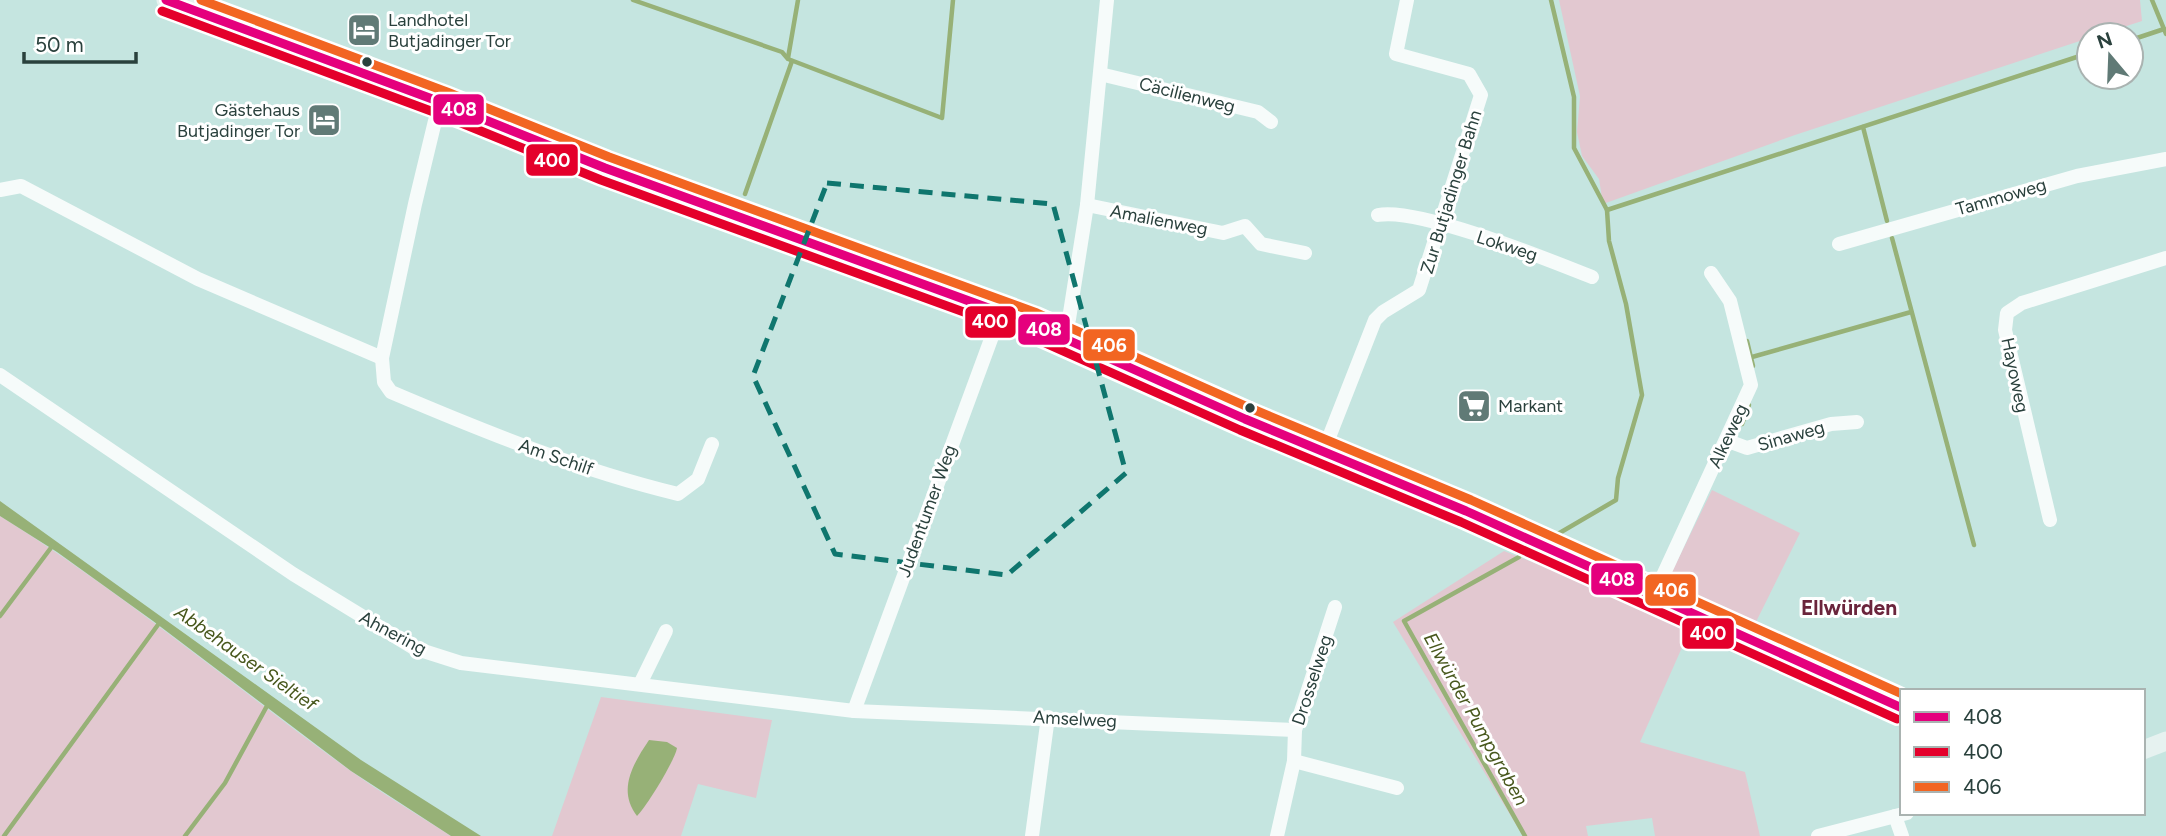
<svg xmlns="http://www.w3.org/2000/svg" width="2166" height="836" font-family="Figtree,sans-serif">
	<style>
		.green { fill: #e2c8d0 }
		.water { fill: #97b177 }
		.lines { fill: none; stroke-linecap: round; stroke-linejoin: round }
		.stream { stroke: #97b177; stroke-width: 4.5 }
		.minor { stroke: #f6fbfa; stroke-width: 14 }
		.secondary { stroke: #e6f2f0; stroke-width: 19 }
		.bus-1-casing { stroke: #fff; stroke-width: 14 }
		.bus-2-casing { stroke: #fff; stroke-width: 14 }
		.bus-3-casing { stroke: #fff; stroke-width: 14 }
		.bus-1 { stroke: #e5007d; stroke-width: 9 }
		.bus-2 { stroke: #e4002b; stroke-width: 9 }
		.bus-3 { stroke: #f26522; stroke-width: 9 }
		.marked { fill: none; stroke: #0f766e; stroke-width: 5; stroke-dasharray: 14 9; stroke-linejoin: round }
		.bus-dot { fill: #2a413d; stroke: #fff; stroke-width: 2.5 }
		.labels { text-anchor: middle; dominant-baseline: central; stroke-width: 6; stroke-linejoin: round; paint-order: stroke }
		.poi-label { font-size: 18px; fill: #2a413d; stroke: #fff; text-anchor: start }
		.street-label { font-size: 18px; fill: #2a413d; stroke: #fff }
		.water-label { font-size: 19px; font-style: italic; fill: #48581d; stroke: #fff }
		.quarter-label { font-size: 21px; font-weight: bold; fill: #6a253c; stroke: #fff }
		.line-badge { stroke: #fff; stroke-width: 2.5 }
		.badge-label { font-size: 19px; text-anchor: middle; font-weight: bold; fill: #fff }
	</style>
	<rect width="100%" height="100%" fill="#c5e5e0"/>
	<g class="green">
		<path d="M 1559,0 L 2140,0 L 2142,21 L 2099,35 L 2089,35 L 2089,38 L 1795,135 L 1603,204 L 1599,179 L 1582,156 L 1577,132 L 1580,96 Z"/>
		<path d="M 1712,490 L 1800,533 L 1754,626 L 1666,584 Z"/>
		<path d="M 0,516 C 122,592 232,685 348,769 C 381,793 417,814 451,836 L 0,836 Z"/>
		<path d="M 1504,551 L 1692,625 L 1640,742 L 1745,772 L 1760,836 L 1655,836 L 1652,818 L 1586,826 L 1588,836 L 1523,836 L 1393,622 Z"/>
		<path d="M 601,697 L 772,720 L 756,798 L 698,784 L 681,836 L 552,836 Z"/>
	</g>
	<g class="water">
		<path d="M 0,501 L 361,760 L 481,836 L 451,836 L 351,771 L 153,621 L 57,552 L 0,516 Z"/>
		<path d="M 649,740 L 667,742 L 677,748 C 675,760 647,806 637,816 C 617,790 633,764 649,740 Z"/>
	</g>
	<g class="lines">
		<g class="stream">
			<path d="M 633,0 L 782,52 L 788,59 L 942,118 L 953,0"/>
			<path d="M 1551,0 L 1574,97 L 1574,148 L 1607,210 L 1609,241 L 1626,304 L 1642,395 L 1618,478 L 1616,500 L 1556,535"/>
			<path d="M 2152,0 L 2166,34"/>
			<path d="M 2131,40 L 2164,29"/>
			<path d="M 788,58 L 798,0"/>
			<path d="M 1863,127 L 1887,221"/>
			<path d="M 745,194 L 792,61"/>
			<path d="M 1607,210 L 2089,53"/>
			<path d="M 1892,238 L 1974,545"/>
			<path d="M 1747,341 L 1753,366"/>
			<path d="M 1752,357 L 1911,312"/>
			<path d="M 1742,424 L 1749,405"/>
			<path d="M 1519,557 L 1404,621 L 1525,836"/>
			<path d="M 0,616 L 53,545"/>
			<path d="M 4,836 L 160,622"/>
			<path d="M 185,836 L 225,783 L 268,704"/>
		</g>
		<g class="minor">
			<path d="M 1100,74 L 1258,112 L 1271,122"/>
			<path d="M 443,103 L 435,121 L 415,204 L 382,358 L 384,382 L 391,392 C 485,432 579,470 678,494 L 698,479 L 712,444"/>
			<path d="M 0,190 L 21,186 L 198,279 L 382,358"/>
			<path d="M 1087,205 L 1223,233 L 1245,226 L 1261,244 L 1305,253"/>
			<path d="M 1378,215 C 1419,207 1549,260 1592,277"/>
			<path d="M 1839,244 L 2077,176 L 2166,159"/>
			<path d="M 1062,337 L 1069,319 L 1087,205 L 1107,0"/>
			<path d="M 0,375 L 293,574 L 414,648 L 461,663 L 854,711 L 1295,730"/>
			<path d="M 1728,441 L 1747,448 L 1831,424 L 1857,422"/>
			<path d="M 1324,450 L 1375,320 L 1383,312 L 1419,290 L 1481,95 L 1469,74 L 1396,54 L 1407,0"/>
			<path d="M 2050,520 L 2005,330 L 2007,313 L 2022,303 L 2166,258"/>
			<path d="M 1654,595 L 1751,385 L 1730,301 L 1711,273"/>
			<path d="M 640,684 L 666,631"/>
			<path d="M 854,711 L 1001,312"/>
			<path d="M 1294,761 L 1397,788"/>
			<path d="M 1895,816 L 1902,836"/>
			<path d="M 1032,836 L 1048,717"/>
			<path d="M 1277,836 L 1294,761 L 1295,730 L 1335,607"/>
			<path d="M 1818,836 L 1907,813"/>
		</g>
		<g class="secondary">
			<path d="M 166,0 L 443,103 L 605,168 L 1032,324 L 1245,419 L 1466,511 L 1902,708"/>
			<path d="M 2143,750 L 2166,741"/>
		</g>
		<g class="bus-1-casing">
			<path id="bus-1" d="M 166,0 L 443,103 L 605,168 L 1032,324 L 1245,419 L 1466,511 L 1902,708"/>
		</g>
		<g class="bus-2-casing">
			<path id="bus-2" d="M 162,11 L 439,114 L 601,180 L 1027,335 L 1240,430 L 1461,522 L 1897,719"/>
		</g>
		<g class="bus-3-casing">
			<path id="bus-3" d="M 201,0 L 447,92 L 609,157 L 1037,313 L 1250,408 L 1471,500 L 1902,694"/>
		</g>
		<use href="#bus-1" class="bus-1"/>
		<use href="#bus-2" class="bus-2"/>
		<use href="#bus-3" class="bus-3"/>
	</g>
	<path class="marked" d="M 827,183 L 1053,204 L 1126,473 L 1007,575 L 835,554 L 753,376 Z"/>
	<defs>
		<g id="hotel-square" transform="scale(1.75)"><rect x="-9" y="-9" width="18" height="18" rx="4" fill="#607a76" stroke="#fff"/><path d="M-6-4.5h1.5V1H6V5H4.5V3h-9V5H-6ZM-4 0a1.8 1.8 0 1 1 3.6 0ZM.5 0V-2.5h3Q6-2.5 6 0Z" fill="#fff"/></g>
		<g id="supermarket-square" transform="scale(1.75)"><rect x="-9" y="-9" width="18" height="18" rx="4" fill="#607a76" stroke="#fff"/><path d="M-6-5.5h2.5l.6 2H6L4.5 2H-2.5L-4.4-4H-6ZM-1.5 3.2a1.3 1.3 0 1 0 .1 0ZM3 3.2a1.3 1.3 0 1 0 .1 0Z" fill="#fff"/></g>
	</defs>
	<g fill-rule="evenodd">
		<use href="#hotel-square" x="364" y="30"/>
		<use href="#hotel-square" x="324" y="120"/>
		<use href="#supermarket-square" x="1474" y="406"/>
	</g>
	<g class="bus-dot">
		<circle cx="367" cy="62" r="6"/>
		<circle cx="1250" cy="408" r="6"/>
	</g>
	<g class="labels">
		<g class="poi-label">
			<text x="388" y="20">Landhotel<tspan x="388" dy="21">Butjadinger Tor</tspan></text>
			<text x="300" y="110" text-anchor="end">Gästehaus<tspan x="300" dy="21">Butjadinger Tor</tspan></text>
			<text x="1498" y="406">Markant</text>
		</g>
		<g class="street-label">
			<text transform="translate(1187 95) rotate(14)">Cäcilienweg</text>
			<text transform="translate(1451 192) rotate(-73)">Zur Butjadinger Bahn</text>
			<text transform="translate(2001 197) rotate(-16)">Tammoweg</text>
			<text transform="translate(1159 220) rotate(11)">Amalienweg</text>
			<text transform="translate(1507 246) rotate(18)">Lokweg</text>
			<text transform="translate(2015 375) rotate(78)">Hayoweg</text>
			<text transform="translate(1728 436) rotate(-65)">Alkeweg</text>
			<text transform="translate(1791 436) rotate(-16)">Sinaweg</text>
			<text transform="translate(556 457) rotate(19)">Am Schilf</text>
			<text transform="translate(927 511) rotate(-70)">Judentumer Weg</text>
			<text transform="translate(393 633) rotate(28)">Ahnering</text>
			<text transform="translate(1312 680) rotate(-72)">Drosselweg</text>
			<text transform="translate(1075 719) rotate(3)">Amselweg</text>
		</g>
		<g class="water-label">
			<text transform="translate(246 658) rotate(35)">Abbehauser Sieltief</text>
			<text transform="translate(1476 719) rotate(61)">Ellwürder Pumpgraben</text>
		</g>
		<g class="quarter-label">
			<text x="1849" y="607">Ellwürden</text>
		</g>
	</g>
	<g class="line-badge">
		<rect x="432" y="93" width="53" height="33" rx="7" fill="#e5007d"/>
		<rect x="525" y="143" width="54" height="34" rx="7" fill="#e4002b"/>
		<rect x="964" y="305" width="53" height="34" rx="7" fill="#e4002b"/>
		<rect x="1017" y="313" width="54" height="33" rx="7" fill="#e5007d"/>
		<rect x="1082" y="328" width="54" height="34" rx="7" fill="#f26522"/>
		<rect x="1590" y="562" width="54" height="34" rx="7" fill="#e5007d"/>
		<rect x="1644" y="573" width="53" height="34" rx="7" fill="#f26522"/>
		<rect x="1681" y="617" width="54" height="33" rx="7" fill="#e4002b"/>
	</g>
	<g class="badge-label">
		<text x="459" y="116">408</text>
		<text x="552" y="167">400</text>
		<text x="990" y="328">400</text>
		<text x="1044" y="336">408</text>
		<text x="1109" y="352">406</text>
		<text x="1617" y="586">408</text>
		<text x="1671" y="597">406</text>
		<text x="1708" y="640">400</text>
	</g>
	<rect x="1900" y="689" width="245" height="126" fill="#ffffff" stroke="#aab3b1" stroke-width="2"/>
	<rect x="1914" y="712" width="35" height="10" fill="#e5007d" stroke="#aab3b1" stroke-width="2"/>
	<text x="1963" y="724" font-size="21" fill="#2a413d">408</text>
	<rect x="1914" y="747" width="35" height="10" fill="#e4002b" stroke="#aab3b1" stroke-width="2"/>
	<text x="1963" y="759" font-size="21" fill="#2a413d">400</text>
	<rect x="1914" y="782" width="35" height="10" fill="#f26522" stroke="#aab3b1" stroke-width="2"/>
	<text x="1963" y="794" font-size="21" fill="#2a413d">406</text>
	<g transform="translate(2110 56) rotate(341)"><circle r="33" fill="#ffffff" stroke="#aab3b1" stroke-width="2"/>
	<path d="M0-5L12 26L0 18L-12 26Z" fill="#607a76"/>
	<text y="-10" font-size="19" font-weight="bold" text-anchor="middle" fill="#2a413d">N</text>
	</g>
	<path d="M24 52v10h112v-10" fill="none" stroke="#2a413d" stroke-width="3.5"/>
	<text x="35" y="52" font-size="21" fill="#2a413d" stroke="#ffffff" stroke-width="5" paint-order="stroke">50 m</text>
</svg>
